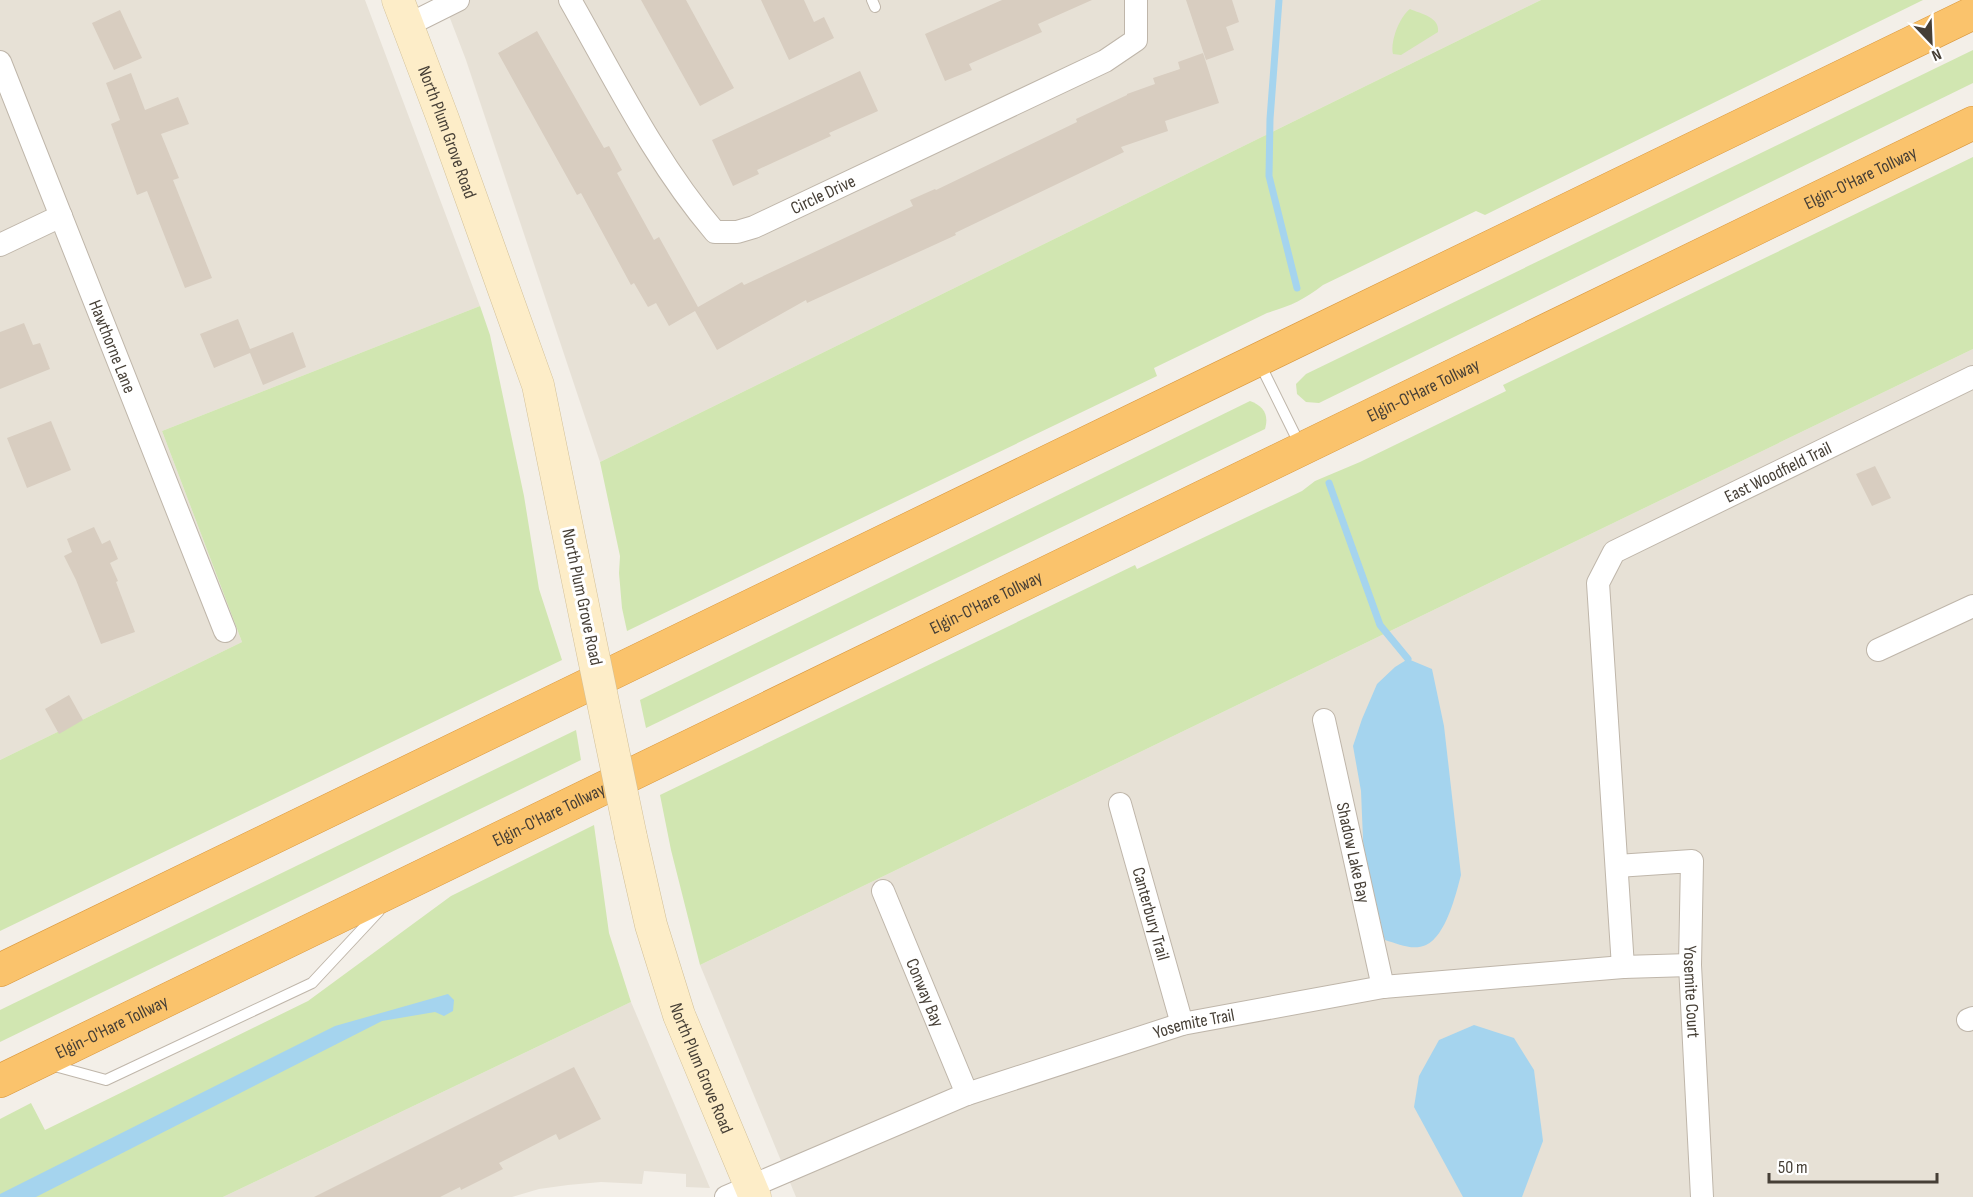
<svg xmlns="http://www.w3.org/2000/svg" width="1973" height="1197" font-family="'Sofia Sans Condensed',sans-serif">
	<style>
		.residential { fill: #e7e1d6 }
		.green { fill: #d1e6b1 }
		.water { fill: #a5d4ee }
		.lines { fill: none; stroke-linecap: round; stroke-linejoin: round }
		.stream { stroke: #a5d4ee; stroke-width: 7 }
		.building { fill: #d8cdc0 }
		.lane-casing { stroke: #bfb6aa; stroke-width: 12 }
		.street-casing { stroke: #bfb6aa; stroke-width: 24 }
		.secondary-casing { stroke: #d2c098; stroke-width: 33 }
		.highway-casing { stroke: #d9973c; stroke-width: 34 }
		.lane { stroke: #fff; stroke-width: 10 }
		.street { stroke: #fff; stroke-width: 22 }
		.secondary { stroke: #fdedc8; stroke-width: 32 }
		.highway { stroke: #fac36c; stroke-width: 33 }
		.secondary-bridge-casing { stroke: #d2c098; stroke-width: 33; stroke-linecap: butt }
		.secondary-bridge { stroke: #fdedc8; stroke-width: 32 }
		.labels { text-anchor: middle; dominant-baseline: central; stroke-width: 6; stroke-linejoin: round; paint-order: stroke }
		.street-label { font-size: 18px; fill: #463f36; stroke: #fff }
	</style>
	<rect width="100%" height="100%" fill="#f3efe8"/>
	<g class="residential">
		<path d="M 0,0 L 365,0 L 480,306 L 162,431 L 242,642 L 0,760 Z"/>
		<path d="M 443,0 L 1541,0 L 600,462 L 466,60 Z"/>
		<path d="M 1973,349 L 1973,1197 L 796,1197 L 700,965 Z"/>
		<path d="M 631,1002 L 710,1188 L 686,1187 L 686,1174 L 644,1171 L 642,1184 L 601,1182 L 568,1185 L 539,1189 L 512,1197 L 223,1197 Z"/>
	</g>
	<g class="green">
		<path d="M 1541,0 L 1923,0 L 1485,215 L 1476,211 L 1323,285 C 1304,300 1290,306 1267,313 L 1154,368 L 1157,376 L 627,631 L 622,608 L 619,573 L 620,556 L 600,462 Z"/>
		<path d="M 1410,9 C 1421,14 1440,17 1438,32 L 1401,55 L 1393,54 C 1390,41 1400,16 1410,9 Z"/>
		<path d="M 1973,50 L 1973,83 L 1319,403 L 1306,402 L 1297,394 L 1296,384 L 1306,374 Z"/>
		<path d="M 1973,157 L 1973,349 L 700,965 L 671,850 L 660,795 L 1135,565 L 1137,569 L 1302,491 L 1315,481 L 1360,462 L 1506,391 L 1503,385 Z"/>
		<path d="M 480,306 L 490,335 L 524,496 L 539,589 L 562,660 L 0,931 L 0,760 L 242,642 L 162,431 Z"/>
		<path d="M 1250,401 C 1264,406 1269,415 1265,429 L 646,728 L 640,700 Z"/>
		<path d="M 576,730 L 581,760 L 0,1042 L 0,1010 Z"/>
		<path d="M 594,825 L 609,933 L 631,1002 L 223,1197 L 0,1197 L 0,1119 L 31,1103 L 45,1130 L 308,1001 L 451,896 Z"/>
	</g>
	<g class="water">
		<path d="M 1408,659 L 1432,669 L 1444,726 L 1461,875 C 1456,894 1446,936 1426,945 C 1413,951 1398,944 1385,940 L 1365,888 L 1361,791 L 1353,746 L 1362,719 L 1377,684 L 1395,667 Z"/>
		<path d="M 448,994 L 454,1000 L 453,1011 L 444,1016 L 435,1012 L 382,1021 L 36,1197 L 0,1197 L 0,1194 L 335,1026 Z"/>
		<path d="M 1474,1025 L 1514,1038 L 1534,1070 L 1543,1141 L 1522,1197 L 1463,1197 L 1414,1107 L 1419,1076 L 1439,1040 Z"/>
	</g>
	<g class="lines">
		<g class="stream">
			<path d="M 1279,0 L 1270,119 L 1269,176 L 1297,288"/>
			<path d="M 1329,483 L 1380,625 L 1408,659"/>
		</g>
	</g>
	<g class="building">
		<path d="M 641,0 L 686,0 L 734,88 L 700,106 Z"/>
		<path d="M 761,0 L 804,0 L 814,22 L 824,17 L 834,38 L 789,60 Z"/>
		<path d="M 1002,0 L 1092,0 L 1038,24 L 1042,32 L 969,64 L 972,70 L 945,81 L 925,34 Z"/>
		<path d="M 1186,0 L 1232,0 L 1239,22 L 1226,27 L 1234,50 L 1206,60 Z"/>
		<path d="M 120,10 L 142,58 L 114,70 L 92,23 Z"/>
		<path d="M 537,31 L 604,148 L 609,146 L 622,170 L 617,173 L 654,240 L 659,237 L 698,307 L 742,282 L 744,285 L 913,206 L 910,200 L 935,189 L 936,190 L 1077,122 L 1076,119 L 1127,95 L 1127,94 L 1155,84 L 1153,78 L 1180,69 L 1178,62 L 1203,53 L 1219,103 L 1165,121 L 1168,131 L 1121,147 L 1124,152 L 955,233 L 956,235 L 807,303 L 806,300 L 717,350 L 695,311 L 669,326 L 656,303 L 648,307 L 634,283 L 631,285 L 581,193 L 577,195 L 498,53 Z"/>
		<path d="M 860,71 L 878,111 L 829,133 L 831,136 L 757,170 L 759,174 L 733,186 L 712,140 Z"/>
		<path d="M 131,73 L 145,110 L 178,97 L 189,124 L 161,134 L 179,178 L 173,180 L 212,278 L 185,288 L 147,191 L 137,195 L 111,124 L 120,120 L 106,83 Z"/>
		<path d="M 238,319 L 250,349 L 293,332 L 306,367 L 263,385 L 250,353 L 214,368 L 200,334 Z"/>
		<path d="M 24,323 L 33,345 L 40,343 L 50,369 L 0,389 L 0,332 Z"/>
		<path d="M 51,421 L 71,470 L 27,488 L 7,438 Z"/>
		<path d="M 1875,466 L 1891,498 L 1872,506 L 1856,474 Z"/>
		<path d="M 94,527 L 102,544 L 110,540 L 118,559 L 110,563 L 118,581 L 116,582 L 135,632 L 101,644 L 76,580 L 64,556 L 72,552 L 67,539 Z"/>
		<path d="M 69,695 L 83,720 L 59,734 L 45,709 Z"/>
		<path d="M 574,1067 L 601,1119 L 559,1140 L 556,1134 L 499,1163 L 503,1169 L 461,1190 L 460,1187 L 440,1197 L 314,1197 Z"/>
	</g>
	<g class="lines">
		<g class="lane-casing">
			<g id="lane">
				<path d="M 872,0 L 875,7"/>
				<path d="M 1259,362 L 1300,445"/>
				<path d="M 51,1065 L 106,1080 L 312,983 L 379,911"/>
			</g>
		</g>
		<g class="street-casing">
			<g id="street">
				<path id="s1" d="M 570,0 C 615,79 656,163 715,232 L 737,232 L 754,227 L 1105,61 L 1136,40 L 1136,0"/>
				<path d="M 408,25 L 458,0"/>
				<path id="s2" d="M 0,62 L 225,631"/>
				<path d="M 0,245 L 61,216"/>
				<path d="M 1878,650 L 1973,606"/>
				<path id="s3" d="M 1324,720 L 1383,987"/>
				<path id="s4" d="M 1120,804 L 1182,1024"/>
				<path id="s5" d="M 1617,866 L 1692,861 L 1690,965 L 1702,1197"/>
				<path id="s6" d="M 883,891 L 967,1094"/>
				<path id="s7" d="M 1623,967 L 1598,583 L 1614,552 L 1973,377"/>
				<path d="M 1968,1020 L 1973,1018"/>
				<path id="s8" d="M 726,1197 L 967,1094 L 1182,1024 L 1383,987 L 1623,967 L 1690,965"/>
			</g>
		</g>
		<g class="secondary-casing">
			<g id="secondary">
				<path id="s9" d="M 398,0 L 443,119 L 538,385 L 587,625"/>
				<path id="s10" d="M 631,837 L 651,925 L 679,1015 L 755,1197"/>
			</g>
		</g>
		<g class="highway-casing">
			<g id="highway">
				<path d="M 0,970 L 1973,13"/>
				<path id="s11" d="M 0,1081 L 1973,123"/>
			</g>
		</g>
		<use href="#lane" class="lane"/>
		<use href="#street" class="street"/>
		<use href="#secondary" class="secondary"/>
		<use href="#highway" class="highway"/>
		<g class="secondary-bridge-casing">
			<path id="secondary-bridge" d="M 587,625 L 631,837"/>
		</g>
		<use href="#secondary-bridge" class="secondary-bridge"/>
	</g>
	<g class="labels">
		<g class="street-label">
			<text stroke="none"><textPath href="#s9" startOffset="141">North Plum Grove Road</textPath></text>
			<text stroke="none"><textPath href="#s11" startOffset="2068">Elgin-O'Hare Tollway</textPath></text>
			<text stroke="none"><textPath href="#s1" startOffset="390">Circle Drive</textPath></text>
			<text stroke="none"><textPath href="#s2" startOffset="306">Hawthorne Lane</textPath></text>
			<text stroke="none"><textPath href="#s11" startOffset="1582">Elgin-O'Hare Tollway</textPath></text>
			<text stroke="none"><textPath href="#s7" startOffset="602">East Woodfield Trail</textPath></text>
			<text transform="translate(582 597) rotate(78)">North Plum Grove Road</text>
			<text stroke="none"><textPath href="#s11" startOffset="1096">Elgin-O'Hare Tollway</textPath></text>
			<text stroke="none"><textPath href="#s11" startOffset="610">Elgin-O'Hare Tollway</textPath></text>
			<text stroke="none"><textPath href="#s3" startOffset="136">Shadow Lake Bay</textPath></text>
			<text stroke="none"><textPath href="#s4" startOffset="114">Canterbury Trail</textPath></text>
			<text stroke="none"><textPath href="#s6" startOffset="110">Conway Bay</textPath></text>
			<text stroke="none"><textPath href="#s5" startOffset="206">Yosemite Court</textPath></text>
			<text stroke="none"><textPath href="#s8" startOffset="500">Yosemite Trail</textPath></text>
			<text stroke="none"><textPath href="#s11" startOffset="124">Elgin-O'Hare Tollway</textPath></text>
			<text stroke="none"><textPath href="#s10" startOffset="242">North Plum Grove Road</textPath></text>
		</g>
	</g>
	<g transform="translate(1931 42) rotate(157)" stroke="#ffffff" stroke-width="4.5" paint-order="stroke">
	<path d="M0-4.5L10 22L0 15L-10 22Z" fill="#463f36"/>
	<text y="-9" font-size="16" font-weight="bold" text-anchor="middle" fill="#463f36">N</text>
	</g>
	<path d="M1769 1173v9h168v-9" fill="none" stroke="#463f36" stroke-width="3"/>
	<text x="1778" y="1173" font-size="18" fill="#463f36" stroke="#ffffff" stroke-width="4.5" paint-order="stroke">50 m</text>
</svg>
